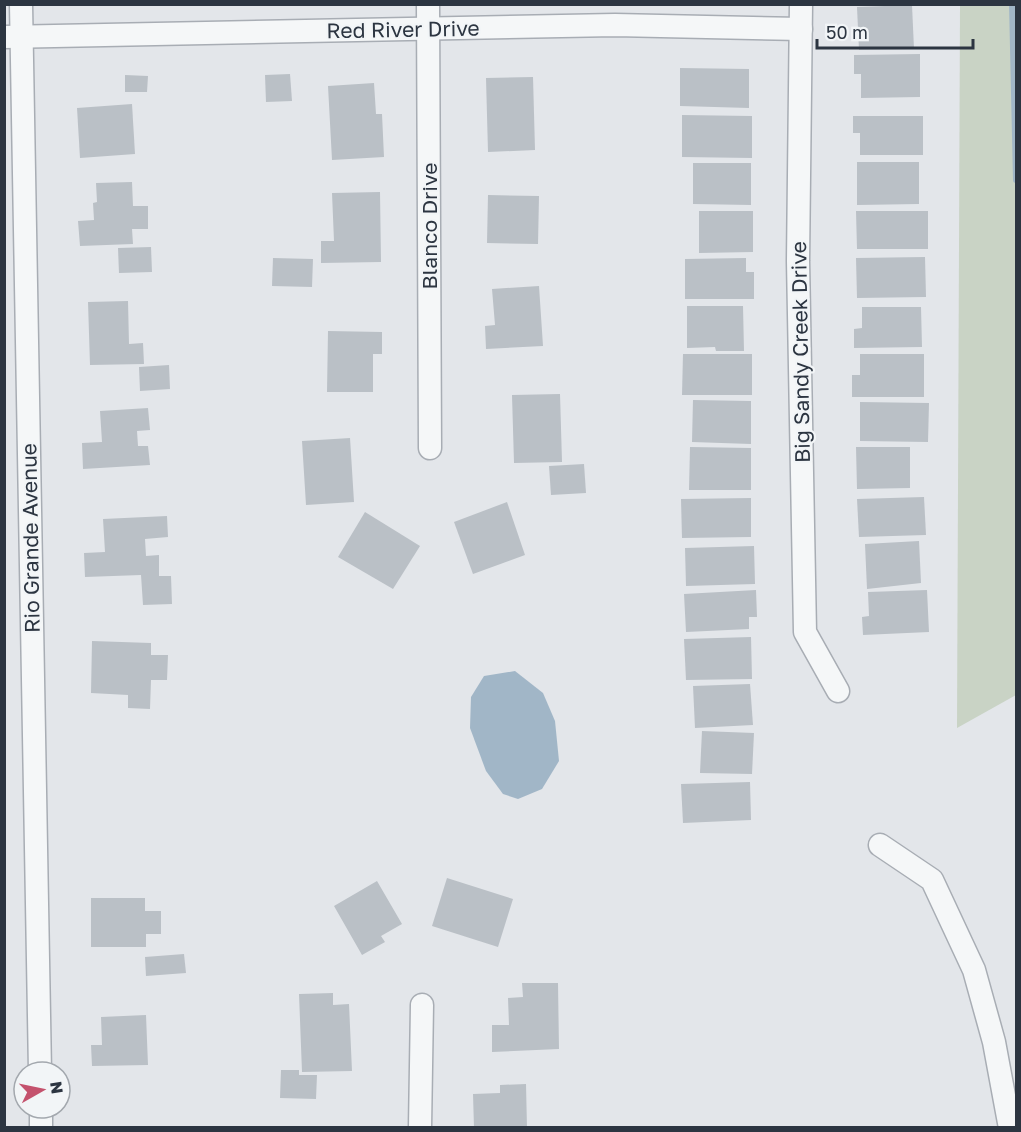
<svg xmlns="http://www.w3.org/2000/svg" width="1021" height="1132" font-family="'Golos Text',sans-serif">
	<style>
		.green { fill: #c9d3c5 }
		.water { fill: #a1b6c7 }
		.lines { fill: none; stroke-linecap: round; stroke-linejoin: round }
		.stream { stroke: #a1b6c7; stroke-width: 6 }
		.building { fill: #bac0c6 }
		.minor-casing { stroke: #a8adb4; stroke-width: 25 }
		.minor { stroke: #f5f7f8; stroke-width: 22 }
		.labels { text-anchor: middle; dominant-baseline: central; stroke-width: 4.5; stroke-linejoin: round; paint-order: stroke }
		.street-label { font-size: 21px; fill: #2c3541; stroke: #f2f5f7 }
	</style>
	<rect width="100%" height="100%" fill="#e3e6ea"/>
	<path class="green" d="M 960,5 L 1016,5 L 1016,695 L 957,728 Z"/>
	<path class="water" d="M 515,671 L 543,693 L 555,721 L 559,761 L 542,789 L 518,799 L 503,794 L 486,771 L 470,728 L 471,697 L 484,676 Z"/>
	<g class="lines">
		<path class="stream" d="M 1012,4 L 1016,180"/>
	</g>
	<g class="building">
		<path d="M 912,5 L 914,49 L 859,50 L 857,7 Z"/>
		<path d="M 920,54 L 920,97 L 861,98 L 861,74 L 854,74 L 854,55 Z"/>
		<path d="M 680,68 L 749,69 L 749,108 L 680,106 Z"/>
		<path d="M 290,74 L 292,101 L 266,102 L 265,75 Z"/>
		<path d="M 125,75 L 148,76 L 147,92 L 125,92 Z"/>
		<path d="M 533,77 L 535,150 L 488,152 L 486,78 Z"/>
		<path d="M 374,83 L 376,114 L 382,114 L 384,157 L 332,160 L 328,86 Z"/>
		<path d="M 132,104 L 135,154 L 80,158 L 77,108 Z"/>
		<path d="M 682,115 L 752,116 L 752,158 L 682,157 Z"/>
		<path d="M 853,116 L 923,116 L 923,155 L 860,155 L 860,133 L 853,133 Z"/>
		<path d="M 857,162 L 919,162 L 919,204 L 857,205 Z"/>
		<path d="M 693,163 L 751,163 L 751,205 L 693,204 Z"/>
		<path d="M 132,182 L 133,206 L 148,206 L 148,229 L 132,229 L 133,244 L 80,246 L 78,221 L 94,220 L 93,203 L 97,202 L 96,183 Z"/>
		<path d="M 380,192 L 381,262 L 321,263 L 321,241 L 334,241 L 332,193 Z"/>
		<path d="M 488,195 L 539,196 L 538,244 L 487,243 Z"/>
		<path d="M 699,211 L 753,211 L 753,252 L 699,253 Z"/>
		<path d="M 856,211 L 928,211 L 928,249 L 857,249 Z"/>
		<path d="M 151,247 L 152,272 L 119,273 L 118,248 Z"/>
		<path d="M 925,257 L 926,297 L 857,298 L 856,258 Z"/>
		<path d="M 273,258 L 313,259 L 312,287 L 272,286 Z"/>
		<path d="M 746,258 L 746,272 L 754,272 L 754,299 L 685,299 L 685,259 Z"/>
		<path d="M 539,286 L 543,346 L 486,349 L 485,326 L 495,325 L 492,289 Z"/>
		<path d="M 128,301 L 129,344 L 143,343 L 144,364 L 90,365 L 88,302 Z"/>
		<path d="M 687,306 L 743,306 L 744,351 L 716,351 L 715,347 L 687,348 Z"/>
		<path d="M 862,307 L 921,307 L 922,347 L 854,348 L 854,329 L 862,328 Z"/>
		<path d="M 328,331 L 382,332 L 382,354 L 373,354 L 373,392 L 327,392 Z"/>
		<path d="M 683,354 L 752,354 L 752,395 L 682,395 Z"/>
		<path d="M 860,354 L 924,354 L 924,397 L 852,397 L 852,375 L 860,375 Z"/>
		<path d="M 169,365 L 170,389 L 140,391 L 139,367 Z"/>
		<path d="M 560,394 L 562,462 L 514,463 L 512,395 Z"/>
		<path d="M 693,400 L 751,401 L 751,444 L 692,442 Z"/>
		<path d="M 860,402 L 929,403 L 928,442 L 860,441 Z"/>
		<path d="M 148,408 L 150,430 L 137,431 L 138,446 L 148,446 L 150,465 L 83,469 L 82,443 L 102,442 L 100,411 Z"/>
		<path d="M 350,438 L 354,502 L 306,505 L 302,441 Z"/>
		<path d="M 690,447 L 751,448 L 751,490 L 689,490 Z"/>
		<path d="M 856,447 L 910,447 L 910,488 L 857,489 Z"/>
		<path d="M 584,464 L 586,493 L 551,495 L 549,466 Z"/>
		<path d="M 924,497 L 926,535 L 859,537 L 857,499 Z"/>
		<path d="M 751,498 L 751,537 L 682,538 L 681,499 Z"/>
		<path d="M 507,502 L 525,555 L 473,574 L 454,522 Z"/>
		<path d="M 365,512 L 420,546 L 393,589 L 338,557 Z"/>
		<path d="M 167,516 L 168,537 L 145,539 L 146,556 L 159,555 L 159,576 L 171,576 L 172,604 L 143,605 L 141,575 L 85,577 L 84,553 L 105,552 L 103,519 Z"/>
		<path d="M 919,541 L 921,583 L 867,589 L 865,544 Z"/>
		<path d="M 754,546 L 755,584 L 686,586 L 685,548 Z"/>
		<path d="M 756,590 L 757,617 L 749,617 L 749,629 L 686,632 L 684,594 Z"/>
		<path d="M 927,590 L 929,632 L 863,635 L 862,617 L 869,616 L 868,592 Z"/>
		<path d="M 751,637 L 752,679 L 686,680 L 684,639 Z"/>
		<path d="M 92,641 L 151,643 L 151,655 L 168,655 L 167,680 L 151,680 L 150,709 L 128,708 L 128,695 L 91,693 Z"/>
		<path d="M 750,684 L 753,725 L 695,728 L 693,686 Z"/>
		<path d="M 702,731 L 754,733 L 752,774 L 700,773 Z"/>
		<path d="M 750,782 L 751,820 L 683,823 L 681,784 Z"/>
		<path d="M 447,878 L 513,899 L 498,947 L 432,926 Z"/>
		<path d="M 377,881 L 402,924 L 381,936 L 385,942 L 362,955 L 334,906 Z"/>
		<path d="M 91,898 L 145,898 L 145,911 L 161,911 L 161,934 L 146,934 L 146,947 L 91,947 Z"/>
		<path d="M 184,954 L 186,973 L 146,976 L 145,957 Z"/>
		<path d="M 522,983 L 558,983 L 559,1049 L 492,1052 L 492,1025 L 509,1025 L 508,998 L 523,997 Z"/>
		<path d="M 333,993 L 333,1005 L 349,1004 L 352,1071 L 302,1072 L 299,994 Z"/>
		<path d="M 146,1015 L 148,1065 L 92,1066 L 91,1045 L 102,1045 L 101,1017 Z"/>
		<path d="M 281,1070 L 299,1070 L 299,1075 L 317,1075 L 316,1099 L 280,1098 Z"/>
		<path d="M 526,1084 L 527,1128 L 474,1128 L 473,1094 L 500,1093 L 500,1085 Z"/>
	</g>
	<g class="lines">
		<g class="minor-casing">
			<g id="minor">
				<path d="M 21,4 L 40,1072"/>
				<path d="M 428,4 L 430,448"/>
				<path d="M 801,4 L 798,261 L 805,632 L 838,691"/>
				<path d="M 4,37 L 615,25 L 801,29"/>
				<path d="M 880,845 L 932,880 L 974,970 L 994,1042 L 1010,1128"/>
				<path d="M 41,1108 L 41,1128"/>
				<path d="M 420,1128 L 422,1005"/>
			</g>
		</g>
		<use href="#minor" class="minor"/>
	</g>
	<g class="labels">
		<g class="street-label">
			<text transform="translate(403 29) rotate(-1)">Red River Drive</text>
			<text transform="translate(429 226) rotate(-90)">Blanco Drive</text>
			<text transform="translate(800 352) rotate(-91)">Big Sandy Creek Drive</text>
			<text transform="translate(30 538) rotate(-91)">Rio Grande Avenue</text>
		</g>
	</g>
	<rect width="1021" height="1132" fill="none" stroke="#2c3541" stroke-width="12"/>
	<g transform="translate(42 1090) rotate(81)"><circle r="28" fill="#f2f5f7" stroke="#a3a8ae" stroke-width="1.5"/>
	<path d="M0-4.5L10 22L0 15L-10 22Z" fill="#c4526d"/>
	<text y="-9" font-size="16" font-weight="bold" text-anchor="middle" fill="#2c3541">N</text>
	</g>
	<path d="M817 39v9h156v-9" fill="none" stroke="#2c3541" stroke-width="3"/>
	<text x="826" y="39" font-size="18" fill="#2c3541" stroke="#f2f5f7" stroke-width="4.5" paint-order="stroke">50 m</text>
</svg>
